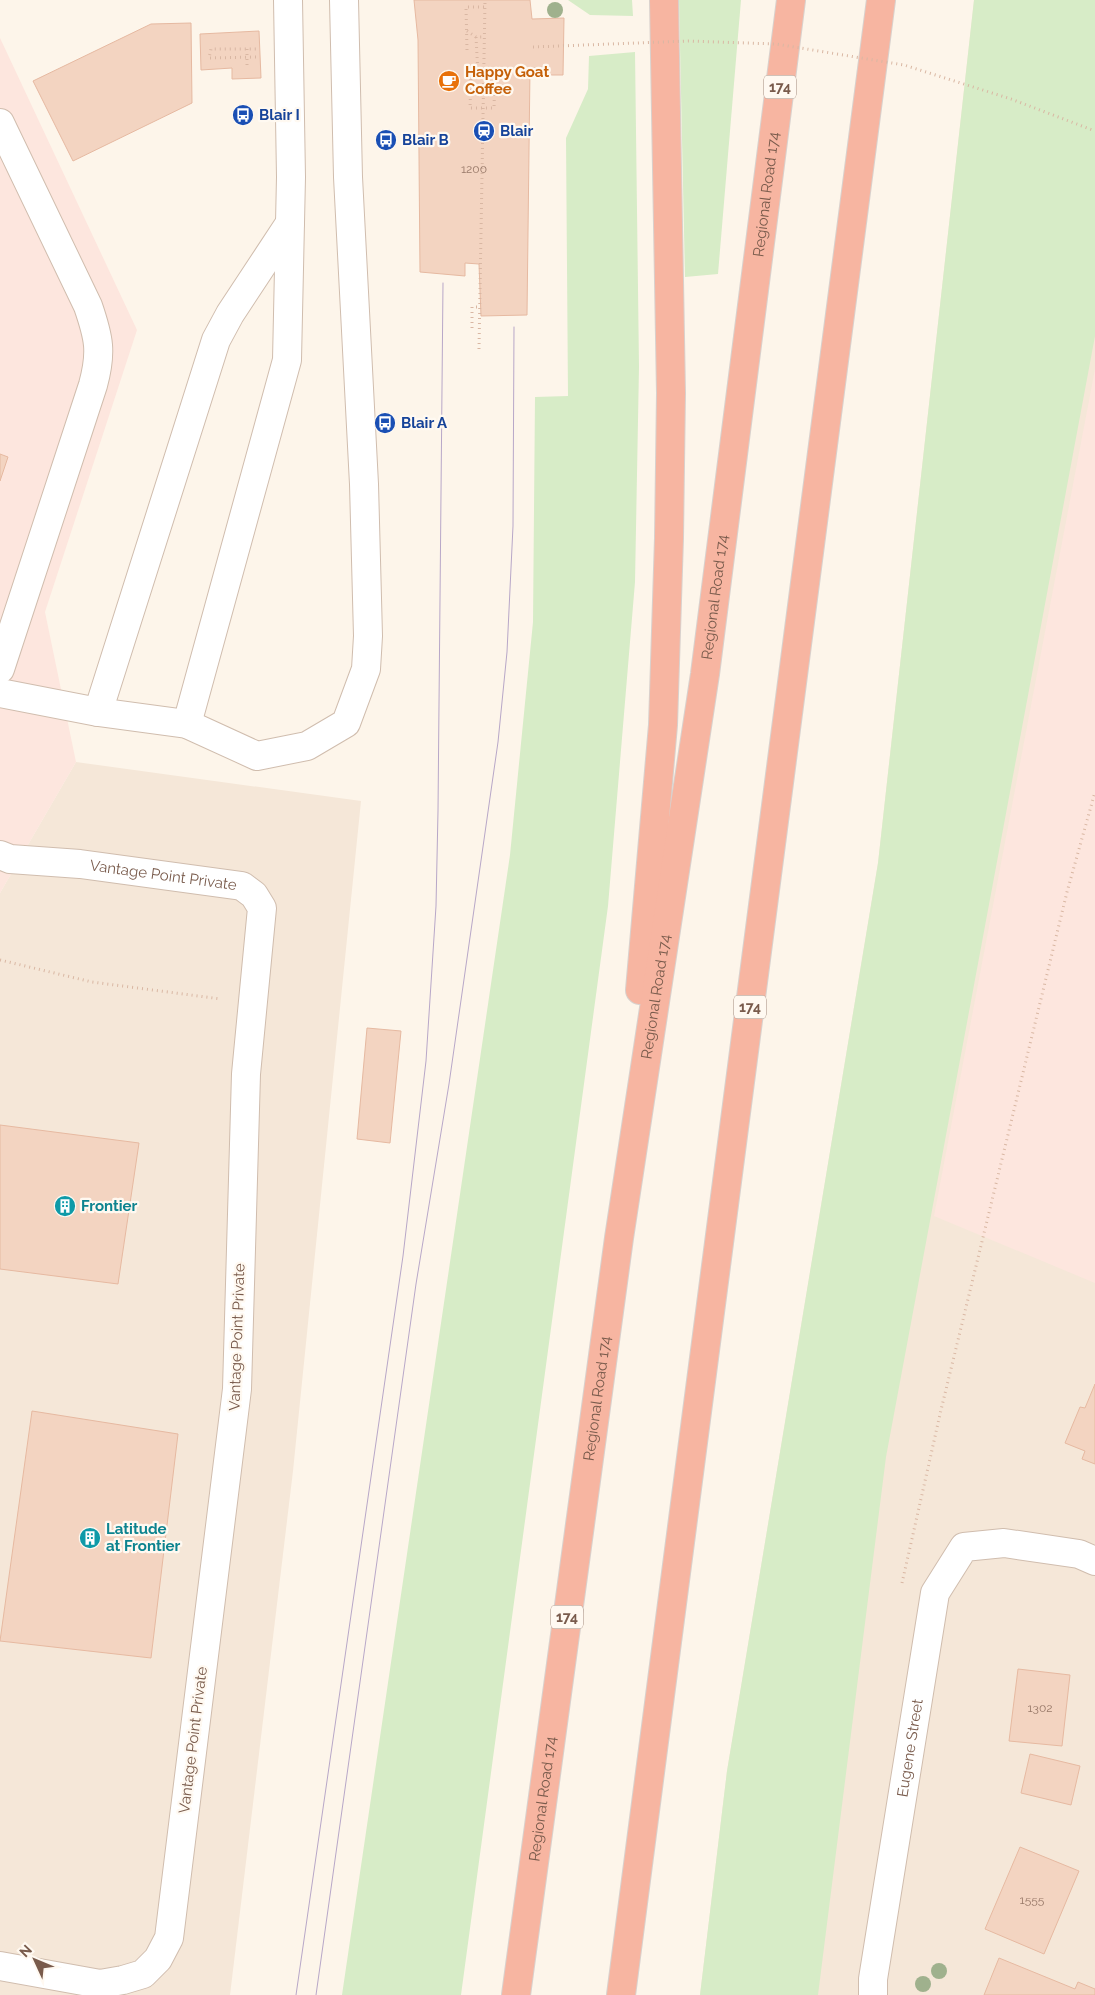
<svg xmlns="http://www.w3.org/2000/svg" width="1095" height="1995" font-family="Raleway,sans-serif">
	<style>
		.residential { fill: #f5e7d8 }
		.commercial { fill: #fde6de }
		.green { fill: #d7ecc7 }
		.building { fill: #f3d4c1; stroke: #e6b9a1 }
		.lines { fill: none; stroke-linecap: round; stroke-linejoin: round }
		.minor-casing { stroke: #d0bdae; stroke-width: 30 }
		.highway-casing { stroke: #d9d1cd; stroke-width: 30 }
		.path { stroke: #d9b7a3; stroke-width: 3; stroke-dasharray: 1 4; stroke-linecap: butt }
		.minor { stroke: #fff; stroke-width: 28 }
		.highway { stroke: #f7b5a1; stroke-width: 28 }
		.tram { stroke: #b8a7c8; stroke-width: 1 }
		.path-bridge { stroke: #d9b7a3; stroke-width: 3; stroke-dasharray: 1 4; stroke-linecap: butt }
		.tree { fill: #9fb18d }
		.labels { text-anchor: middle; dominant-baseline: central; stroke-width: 4.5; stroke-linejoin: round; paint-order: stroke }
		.number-label { font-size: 12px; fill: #987969 }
		.shield { fill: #fff9f1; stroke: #a18a7e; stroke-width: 1 }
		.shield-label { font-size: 14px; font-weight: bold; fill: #795b4c }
		.food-label { font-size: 15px; font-weight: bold; fill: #c56008; stroke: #fff9f1; text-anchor: start }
		.transit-label { font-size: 15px; font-weight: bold; fill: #164399; stroke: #fff9f1; text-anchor: start }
		.street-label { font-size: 15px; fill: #795b4c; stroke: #fff9f1 }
		.culture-label { font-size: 15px; font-weight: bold; fill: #0d838f; stroke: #fff9f1; text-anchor: start }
	</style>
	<rect width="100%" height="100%" fill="#fdf5ea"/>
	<g class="residential">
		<path d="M 974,0 L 1095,0 L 1095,1995 L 700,1995 L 727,1771 L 878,863 Z"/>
		<path d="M 76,762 L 361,801 L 293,1471 L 230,1995 L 0,1995 L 0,893 Z"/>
	</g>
	<g class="commercial">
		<path d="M 0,38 L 137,330 L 45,612 L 76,762 L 0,893 Z"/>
		<path d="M 1095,369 L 1095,1283 L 934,1216 Z"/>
	</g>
	<g class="green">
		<path d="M 568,0 L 632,0 L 633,16 L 590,15 Z"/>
		<path d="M 679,0 L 741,0 L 718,274 L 685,277 Z"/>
		<path d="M 974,0 L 1095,0 L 1095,336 L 886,1457 L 818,1995 L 700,1995 L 727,1771 L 878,863 Z"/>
		<path d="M 635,52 L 639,367 L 635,582 L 608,906 L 461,1995 L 342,1995 L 510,855 L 533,622 L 535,397 L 568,396 L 566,138 L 588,89 L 589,56 Z"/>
	</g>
	<g class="building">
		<path d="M 414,0 L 530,0 L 532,19 L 564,18 L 563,75 L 546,75 L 546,67 L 530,68 L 527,315 L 481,316 L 479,264 L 465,263 L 465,276 L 420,272 L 418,40 Z"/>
		<path d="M 191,23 L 192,103 L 73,161 L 33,81 L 151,24 Z"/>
		<path d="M 259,31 L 261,78 L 232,79 L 232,68 L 201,70 L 200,34 Z"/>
		<path d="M 0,454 L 8,457 L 0,481 Z"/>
		<path d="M 367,1028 L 401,1031 L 390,1143 L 357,1139 Z"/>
		<path d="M 0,1125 L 139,1143 L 118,1284 L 0,1269 Z"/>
		<path d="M 1095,1384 L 1095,1464 L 1082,1459 L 1085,1451 L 1065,1443 L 1080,1407 L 1085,1408 Z"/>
		<path d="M 32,1411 L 178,1434 L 151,1658 L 0,1641 Z"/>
		<path d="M 1018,1669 L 1070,1675 L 1062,1746 L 1009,1741 Z"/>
		<path d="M 1030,1754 L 1080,1766 L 1071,1805 L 1021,1793 Z"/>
		<path d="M 1020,1847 L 1079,1871 L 1044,1954 L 985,1929 Z"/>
		<path d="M 999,1958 L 1075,1989 L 1078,1982 L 1095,1989 L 1095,1995 L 984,1995 Z"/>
	</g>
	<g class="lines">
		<g class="minor-casing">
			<g id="minor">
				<path d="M 0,123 L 88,306 C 99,338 102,352 93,385 L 0,669"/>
				<path d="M 0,693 L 98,712 L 187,724 L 257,756 L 307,746 L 346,723 L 366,669 L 368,636 L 364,484 L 348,177 L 344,0"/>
				<path d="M 98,712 L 216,340 L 230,314 L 290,223"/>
				<path d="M 187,724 L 287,360 L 291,177 L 288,0"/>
				<path id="s1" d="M 0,855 L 10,859 L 80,864 L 242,886 L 254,895 L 262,908 L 246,1074 L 237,1389 L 169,1938 L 158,1959 L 143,1974 L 123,1980 L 100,1984 L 0,1966"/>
				<path id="s2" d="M 873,1995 L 873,1979 L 935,1593 L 964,1547 L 1004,1543 L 1079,1554 L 1095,1561"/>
			</g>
		</g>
		<g class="highway-casing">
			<g id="highway">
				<path d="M 640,990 L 663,725 L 669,538 L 671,393 L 664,0"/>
				<path id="s3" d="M 516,1995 L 619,1238 L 705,674 L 791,0"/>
				<path d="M 621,1995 L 881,0"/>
			</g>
		</g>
		<g class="path">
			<path d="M 467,31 L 476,37 L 484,37"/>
			<path d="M 476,37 L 478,74"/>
			<path d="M 247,49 L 247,65"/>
			<path d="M 467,50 L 466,7 L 485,7"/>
			<path d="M 256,57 L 209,58 L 211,49 L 257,49"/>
			<path d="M 471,74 L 470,108 L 494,108 L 495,73"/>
			<path d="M 472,328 L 472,307 L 479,307"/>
			<path d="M 479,349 L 485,0"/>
			<path d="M 0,960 L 92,982 L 221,999"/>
			<path d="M 902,1583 L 941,1410 L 1067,892 L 1095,792"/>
		</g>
		<use href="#minor" class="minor"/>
		<use href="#highway" class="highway"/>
		<g class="tram">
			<path d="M 296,1995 L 403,1256 L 426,1061 L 436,906 L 438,811 L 443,283"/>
			<path d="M 316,1995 L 416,1284 L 449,1084 L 498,742 L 507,652 L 513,526 L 514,327"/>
		</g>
		<path class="path-bridge" d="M 533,47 L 688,41 L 776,44 L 904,65 L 1011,99 L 1095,131"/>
	</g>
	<g class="tree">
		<circle cx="555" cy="10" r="8"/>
		<circle cx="939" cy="1971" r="8"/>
		<circle cx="923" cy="1984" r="8"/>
	</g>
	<defs>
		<g id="cafe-disc" transform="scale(1.125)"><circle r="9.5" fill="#e8710a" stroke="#fff9f1"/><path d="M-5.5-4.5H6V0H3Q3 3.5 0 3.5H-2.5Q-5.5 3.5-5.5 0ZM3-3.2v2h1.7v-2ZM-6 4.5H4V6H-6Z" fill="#fff"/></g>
		<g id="bus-disc" transform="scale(1.125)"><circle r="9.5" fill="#1a4fb4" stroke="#fff9f1"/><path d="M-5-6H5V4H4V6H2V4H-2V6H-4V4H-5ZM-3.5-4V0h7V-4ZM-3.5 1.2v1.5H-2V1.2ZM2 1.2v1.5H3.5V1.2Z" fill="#fff"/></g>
		<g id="station-disc" transform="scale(1.125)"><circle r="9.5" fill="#1a4fb4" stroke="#fff9f1"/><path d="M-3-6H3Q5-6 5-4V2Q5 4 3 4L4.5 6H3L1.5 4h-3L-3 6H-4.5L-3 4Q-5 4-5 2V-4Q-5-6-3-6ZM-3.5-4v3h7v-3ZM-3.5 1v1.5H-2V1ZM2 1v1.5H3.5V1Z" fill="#fff"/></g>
		<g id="building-disc" transform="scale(1.125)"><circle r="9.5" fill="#0f9aa8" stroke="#fff9f1"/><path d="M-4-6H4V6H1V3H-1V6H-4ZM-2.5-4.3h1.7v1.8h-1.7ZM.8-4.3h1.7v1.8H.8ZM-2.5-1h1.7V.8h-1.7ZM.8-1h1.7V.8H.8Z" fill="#fff"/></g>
	</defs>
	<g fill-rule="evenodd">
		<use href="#cafe-disc" x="449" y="81"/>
		<use href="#bus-disc" x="243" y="115"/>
		<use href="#station-disc" x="484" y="131"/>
		<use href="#bus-disc" x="386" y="140"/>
		<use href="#bus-disc" x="385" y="423"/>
		<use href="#building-disc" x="65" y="1206"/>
		<use href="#building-disc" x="90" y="1538"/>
	</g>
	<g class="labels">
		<g class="number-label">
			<text x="474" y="169">1200</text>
			<text x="1040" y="1708">1302</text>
			<text x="1032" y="1900">1555</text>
		</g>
		<g class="shield">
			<rect x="764" y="75.5" width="32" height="23" rx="4"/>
			<rect x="734" y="995.5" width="32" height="23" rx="4"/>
			<rect x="551" y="1605.5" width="32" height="23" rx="4"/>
		</g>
		<g class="shield-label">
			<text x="780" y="87">174</text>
			<text x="750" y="1007">174</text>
			<text x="567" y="1617">174</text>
		</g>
		<g class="food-label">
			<text x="465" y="72">Happy Goat<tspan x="465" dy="17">Coffee</tspan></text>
		</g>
		<g class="transit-label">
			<text x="259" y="115">Blair I</text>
			<text x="500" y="131">Blair</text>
			<text x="402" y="140">Blair B</text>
			<text x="401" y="423">Blair A</text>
		</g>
		<g class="street-label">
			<text stroke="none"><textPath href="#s3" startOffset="1818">Regional Road 174</textPath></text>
			<text stroke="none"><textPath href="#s3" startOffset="1412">Regional Road 174</textPath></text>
			<text stroke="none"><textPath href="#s1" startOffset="165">Vantage Point Private</textPath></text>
			<text stroke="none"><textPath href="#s3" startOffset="1008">Regional Road 174</textPath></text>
			<text transform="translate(237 1337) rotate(-88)">Vantage Point Private</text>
			<text stroke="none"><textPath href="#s3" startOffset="602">Regional Road 174</textPath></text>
			<text transform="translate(193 1740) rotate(-83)">Vantage Point Private</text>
			<text stroke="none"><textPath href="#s2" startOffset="250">Eugene Street</textPath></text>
			<text stroke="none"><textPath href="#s3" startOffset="198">Regional Road 174</textPath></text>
		</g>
		<g class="culture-label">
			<text x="81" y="1206">Frontier</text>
			<text x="106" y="1529">Latitude<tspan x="106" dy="17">at Frontier</tspan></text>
		</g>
	</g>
	<g transform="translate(35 1960) rotate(314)" stroke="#fff9f1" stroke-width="4" paint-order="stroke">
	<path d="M0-4L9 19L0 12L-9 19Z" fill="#795b4c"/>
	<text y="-8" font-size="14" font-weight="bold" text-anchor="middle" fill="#795b4c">N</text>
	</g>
</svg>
